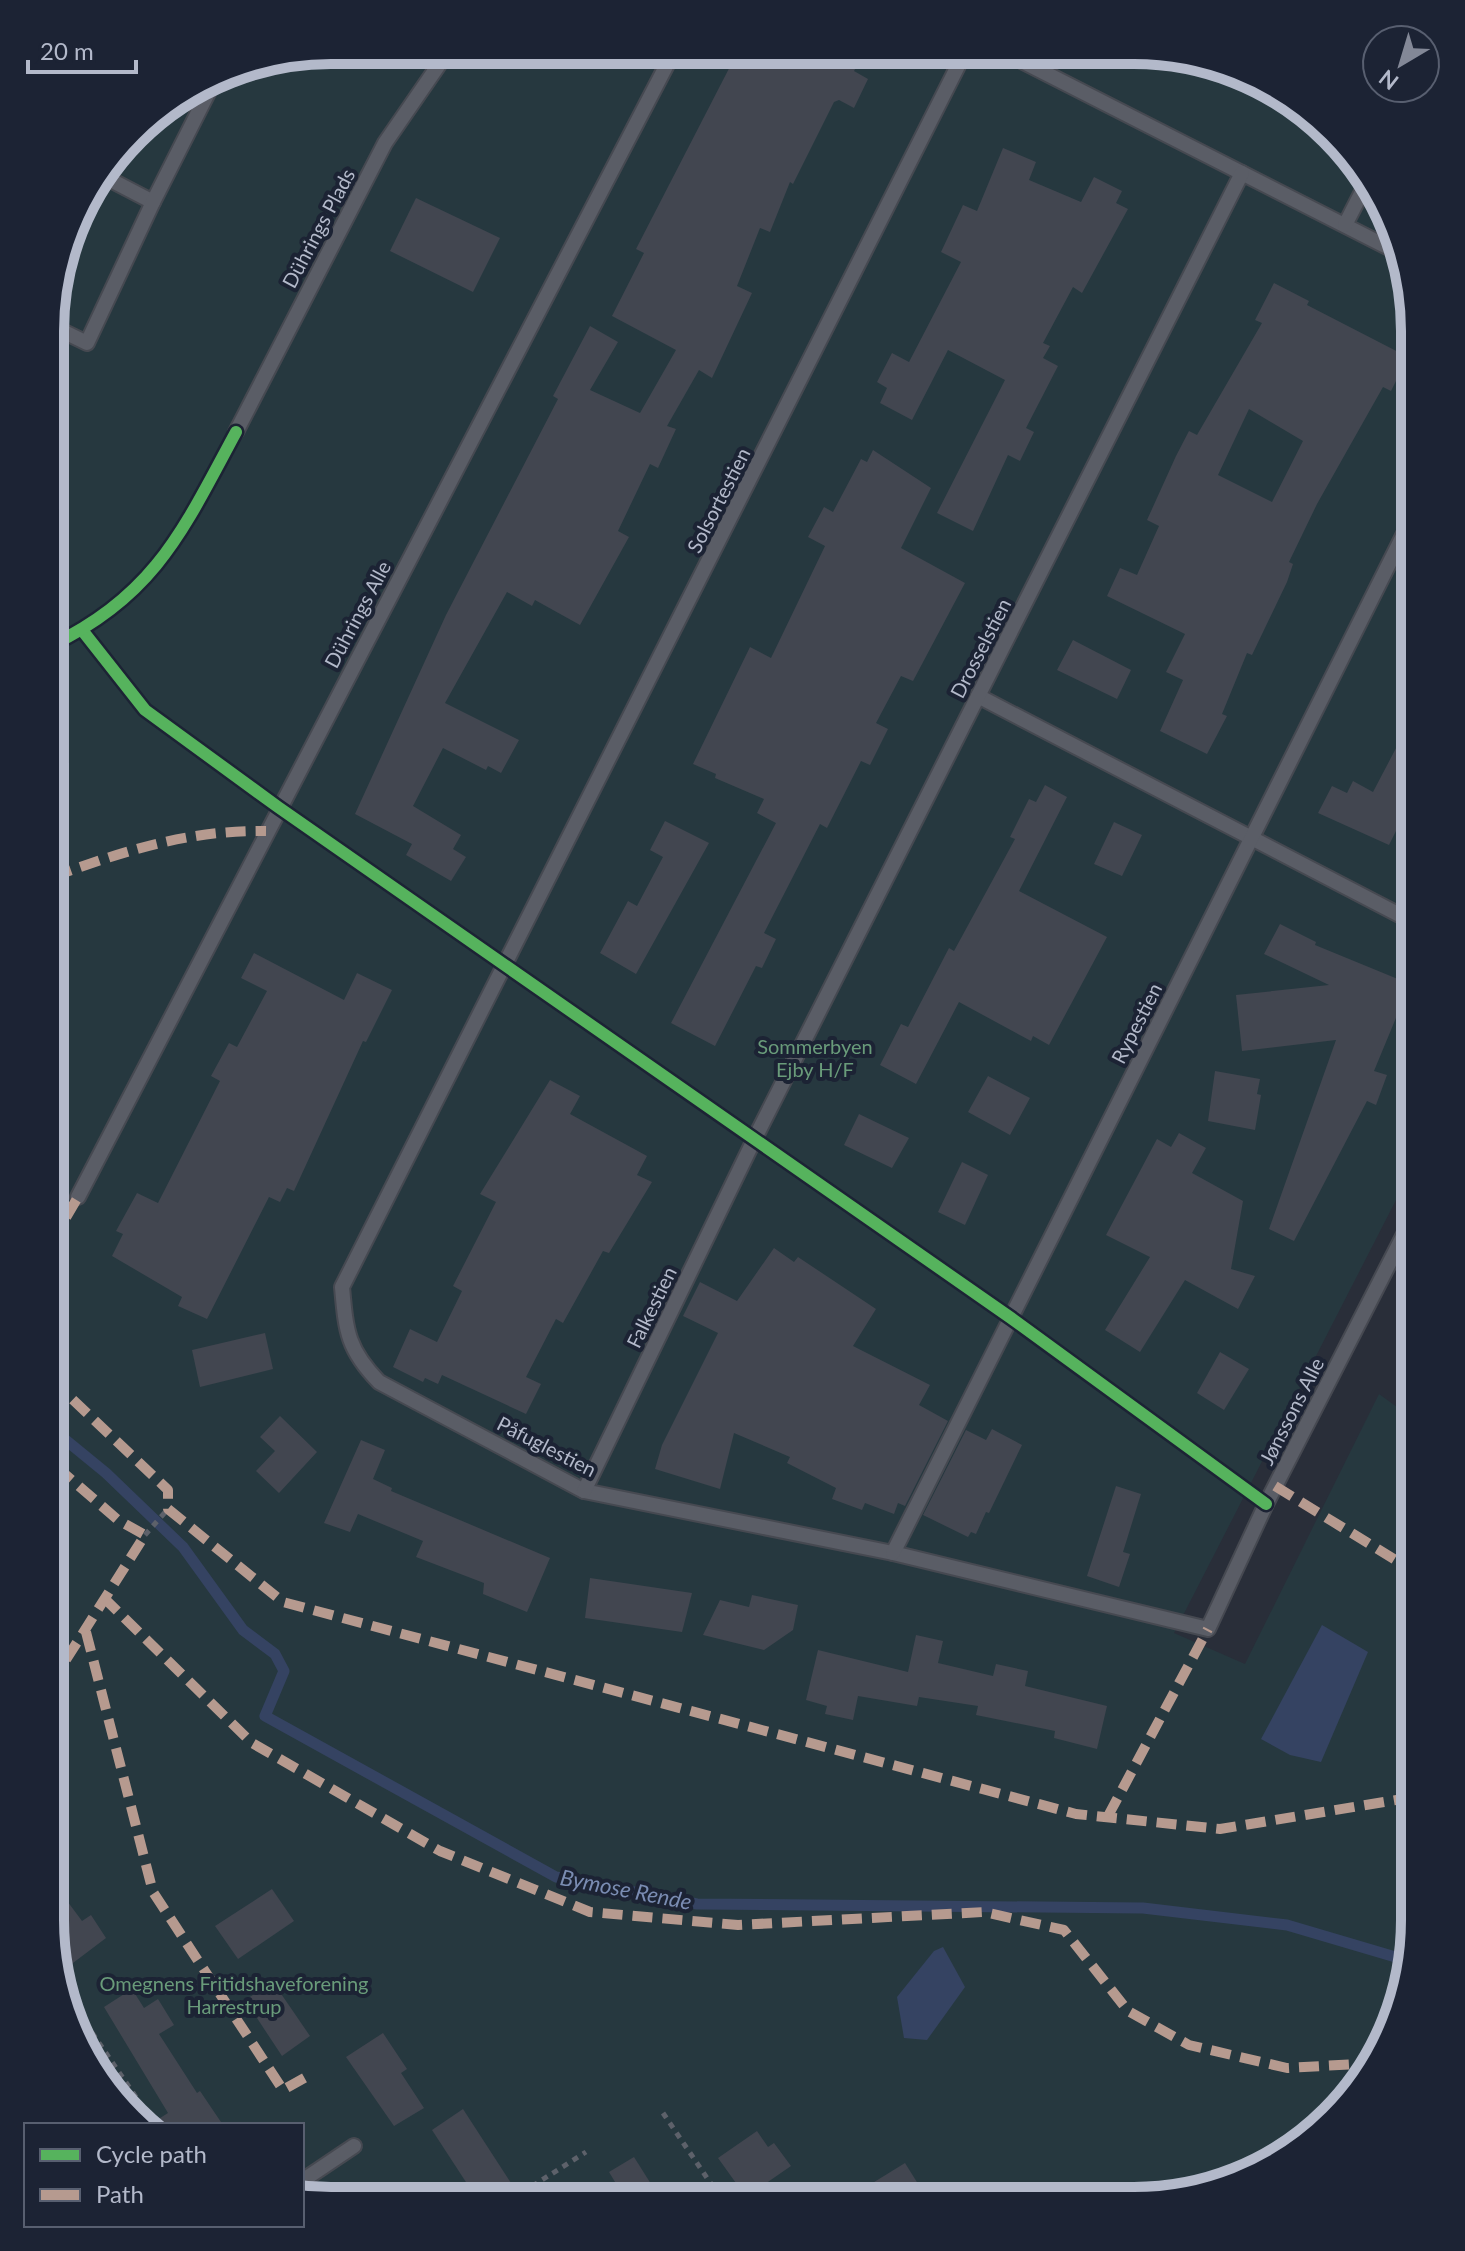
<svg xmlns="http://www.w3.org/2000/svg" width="1465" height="2251" font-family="Lato,sans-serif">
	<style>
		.green { fill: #26383f }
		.water { fill: #354362 }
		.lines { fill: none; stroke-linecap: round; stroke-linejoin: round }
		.stream { stroke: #354362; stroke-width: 11 }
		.building { fill: #424650; fill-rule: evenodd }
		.service-casing { stroke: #464951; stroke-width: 18 }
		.path { stroke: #5d616a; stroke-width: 5; stroke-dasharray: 6 6; stroke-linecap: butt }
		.service { stroke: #5a5d66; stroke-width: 14 }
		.quiet { stroke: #b69a8f; stroke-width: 10; stroke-dasharray: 20 10; stroke-linecap: butt }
		.cycleway-casing { stroke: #1c2334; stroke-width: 17 }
		.cycleway { stroke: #56b35d; stroke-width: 12 }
		.labels { text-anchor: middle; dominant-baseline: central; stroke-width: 8; stroke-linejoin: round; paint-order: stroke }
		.street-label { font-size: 20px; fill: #b3b9ca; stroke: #1c2334 }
		.park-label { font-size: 20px; fill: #699b7a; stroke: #1c2334 }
		.water-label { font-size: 22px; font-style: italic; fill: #7a8cb2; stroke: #1c2334 }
		.rim { fill: none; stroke: #b3b9ca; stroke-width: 10 }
	</style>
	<rect width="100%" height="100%" fill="#292e39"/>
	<path class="green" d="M 331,50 L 1171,52 L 1305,108 L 1393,223 L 1415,331 L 1415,1163 L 1174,1633 L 1245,1664 L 1379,1394 L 1415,1420 L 1414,1938 L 1394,2027 L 1357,2091 L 1242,2179 L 1134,2201 L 302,2199 L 302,2125 L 147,2125 L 72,2028 L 50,1920 L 52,295 L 79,207 L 146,120 L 224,71 Z"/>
	<g class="water">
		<path d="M 1322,1625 L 1368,1652 L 1321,1762 L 1290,1755 L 1261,1739 Z"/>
		<path d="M 943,1947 L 965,1987 L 927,2040 L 904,2038 L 897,1997 L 934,1951 Z"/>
	</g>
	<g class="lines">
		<path class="stream" d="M 51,1428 L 106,1473 L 183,1547 L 243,1630 L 275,1654 L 284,1671 L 265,1716 L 556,1877 L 697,1904 L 1143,1908 L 1287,1925 L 1409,1961"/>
	</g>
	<g class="building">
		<path d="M 738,51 L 844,52 L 860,60 L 854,71 L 868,79 L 854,108 L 839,100 L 834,102 L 793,184 L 790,182 L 770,232 L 760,228 L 737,286 L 752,293 L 712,378 L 699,370 L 667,426 L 676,429 L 658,468 L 650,464 L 618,531 L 629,537 L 580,625 L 535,600 L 532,606 L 507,592 L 445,703 L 519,740 L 501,773 L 488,766 L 486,770 L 443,748 L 413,806 L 461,835 L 453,849 L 466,857 L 451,881 L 406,855 L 412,844 L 355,814 L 446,615 L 558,399 L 553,396 L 590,326 L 618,342 L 590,390 L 640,413 L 676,350 L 612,316 L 644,253 L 636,249 Z"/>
		<path d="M 1003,148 L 1036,162 L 1029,180 L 1081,202 L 1094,177 L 1122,191 L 1116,203 L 1128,209 L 1082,293 L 1073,287 L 1043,343 L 1050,346 L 1043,358 L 1058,366 L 1026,428 L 1034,432 L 1020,461 L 1008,455 L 973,531 L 937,513 L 1005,380 L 948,350 L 912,420 L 880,403 L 887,388 L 877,382 L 892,353 L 909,362 L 961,262 L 941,252 L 963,205 L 977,211 Z"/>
		<path d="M 416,198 L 500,238 L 473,292 L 390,251 Z"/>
		<path d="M 1274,283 L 1309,301 L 1307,305 L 1408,357 L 1391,391 L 1383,387 L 1317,504 L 1289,562 L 1293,564 L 1287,582 L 1252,655 L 1247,653 L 1222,714 L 1227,716 L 1207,754 L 1160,731 L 1183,680 L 1166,672 L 1185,634 L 1107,596 L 1120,568 L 1137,575 L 1159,526 L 1147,520 L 1176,456 L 1189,431 L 1197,435 L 1262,323 L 1255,320 ZM 1249,409 L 1303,441 L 1272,502 L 1218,475 Z"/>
		<path d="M 873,450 L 931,488 L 901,548 L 965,583 L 913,681 L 901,676 L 876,723 L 888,729 L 870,765 L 861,761 L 827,828 L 820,824 L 764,933 L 776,939 L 762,968 L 756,966 L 715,1046 L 671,1023 L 776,823 L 757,813 L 764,799 L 715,778 L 716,774 L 693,764 L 750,647 L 771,658 L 825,546 L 808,537 L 824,507 L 833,512 L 861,459 L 867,462 Z"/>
		<path d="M 1073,640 L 1131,670 L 1117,699 L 1057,670 Z"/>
		<path d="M 1415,712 L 1415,793 L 1389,845 L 1318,813 L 1332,786 L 1347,793 L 1353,781 L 1373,792 Z"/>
		<path d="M 1045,785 L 1067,797 L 1019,891 L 1107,937 L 1049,1045 L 1033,1036 L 1031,1041 L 959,1002 L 916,1084 L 880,1065 L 901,1024 L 908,1027 L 949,948 L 954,951 L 1015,839 L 1010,837 L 1029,799 L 1036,802 Z"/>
		<path d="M 665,821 L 709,843 L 636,974 L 600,953 L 628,901 L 637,906 L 663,857 L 650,850 Z"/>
		<path d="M 1114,822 L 1142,835 L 1122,876 L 1094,864 Z"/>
		<path d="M 1280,924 L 1316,942 L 1315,945 L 1410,984 L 1374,1071 L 1387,1075 L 1376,1105 L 1367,1101 L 1294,1241 L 1269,1229 L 1336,1040 L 1242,1051 L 1236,995 L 1329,985 L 1264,954 Z"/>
		<path d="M 254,953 L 344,1000 L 357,973 L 392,990 L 366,1042 L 363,1041 L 294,1191 L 287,1188 L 280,1202 L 269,1197 L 207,1319 L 178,1306 L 182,1297 L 112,1256 L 123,1234 L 116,1231 L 137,1193 L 158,1203 L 220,1081 L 211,1076 L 229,1043 L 237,1047 L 267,991 L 241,978 Z"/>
		<path d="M 1215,1071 L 1260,1079 L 1257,1094 L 1261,1095 L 1255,1130 L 1208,1121 Z"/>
		<path d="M 988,1076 L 1030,1098 L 1010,1135 L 968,1112 Z"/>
		<path d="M 550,1080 L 580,1096 L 570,1114 L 647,1156 L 637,1175 L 652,1182 L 609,1253 L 603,1251 L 563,1323 L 556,1319 L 526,1377 L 541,1384 L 526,1414 L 442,1375 L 438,1384 L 425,1378 L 423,1382 L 393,1367 L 410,1329 L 437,1342 L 462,1291 L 453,1286 L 496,1202 L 480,1194 Z"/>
		<path d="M 859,1114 L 909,1138 L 892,1168 L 844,1145 Z"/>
		<path d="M 1179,1133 L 1206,1148 L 1192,1173 L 1243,1201 L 1231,1269 L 1255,1276 L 1238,1309 L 1185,1280 L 1140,1352 L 1105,1330 L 1150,1257 L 1106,1235 L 1157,1139 L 1171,1147 Z"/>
		<path d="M 962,1162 L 988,1175 L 965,1225 L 938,1212 Z"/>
		<path d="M 774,1248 L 794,1262 L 798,1257 L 876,1309 L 853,1346 L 930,1385 L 919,1405 L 948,1421 L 905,1506 L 898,1503 L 894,1514 L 865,1503 L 862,1510 L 832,1499 L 836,1488 L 787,1463 L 790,1457 L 734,1433 L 720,1489 L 655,1469 L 662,1445 L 718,1333 L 683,1316 L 700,1282 L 737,1301 Z"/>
		<path d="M 265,1333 L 273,1369 L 200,1387 L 192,1350 Z"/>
		<path d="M 1220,1352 L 1249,1369 L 1224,1410 L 1197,1393 Z"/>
		<path d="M 280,1416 L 317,1452 L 279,1493 L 256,1471 L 275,1451 L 260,1437 Z"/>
		<path d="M 992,1429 L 1022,1445 L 989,1513 L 986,1512 L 976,1534 L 971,1532 L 968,1537 L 923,1515 L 966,1430 L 986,1440 Z"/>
		<path d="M 361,1440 L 385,1450 L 373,1479 L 392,1488 L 391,1491 L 550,1558 L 527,1612 L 483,1594 L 484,1583 L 416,1557 L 423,1541 L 358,1514 L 350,1532 L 324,1523 Z"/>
		<path d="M 1116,1486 L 1141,1494 L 1123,1552 L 1130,1554 L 1119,1587 L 1087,1576 Z"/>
		<path d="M 590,1578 L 692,1593 L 682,1632 L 585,1618 Z"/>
		<path d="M 752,1595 L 798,1605 L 793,1630 L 764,1650 L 703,1635 L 720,1600 L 749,1607 Z"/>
		<path d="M 916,1635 L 943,1641 L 938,1663 L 993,1676 L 996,1664 L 1028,1671 L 1025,1686 L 1107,1706 L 1097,1749 L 1054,1738 L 1055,1731 L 976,1715 L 978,1706 L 919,1697 L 917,1706 L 858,1696 L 853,1720 L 825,1714 L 827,1706 L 806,1700 L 818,1650 L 908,1672 Z"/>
		<path d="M 50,1878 L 82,1921 L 91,1915 L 106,1938 L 69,1966 L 56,1947 L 50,1920 Z"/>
		<path d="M 272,1889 L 294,1921 L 238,1959 L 215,1926 Z"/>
		<path d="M 273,1982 L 310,2036 L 282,2056 L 245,2000 Z"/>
		<path d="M 132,1989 L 144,2008 L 158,1999 L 174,2025 L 159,2034 L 197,2093 L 200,2091 L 223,2125 L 149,2125 L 168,2113 L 104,2007 Z"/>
		<path d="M 383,2033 L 407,2069 L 401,2073 L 424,2108 L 394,2126 L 346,2057 Z"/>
		<path d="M 463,2109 L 513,2186 L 492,2199 L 477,2199 L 432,2130 Z"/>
		<path d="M 757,2131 L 768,2147 L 774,2143 L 791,2166 L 746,2197 L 718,2158 Z"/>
		<path d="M 634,2157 L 651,2184 L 661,2200 L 626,2200 L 609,2172 Z"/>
		<path d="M 905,2163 L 920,2187 L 899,2200 L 845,2200 Z"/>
	</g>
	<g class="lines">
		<g class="service-casing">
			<g id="service">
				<path d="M 965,52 L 342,1287 C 346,1331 347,1349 379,1382 L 584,1491 L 893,1553 L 1208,1629 L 1266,1504 L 1415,1213"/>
				<path d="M 1004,52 L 1399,253"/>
				<path d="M 103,176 L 153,202"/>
				<path d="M 1345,225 L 1365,186"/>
				<path d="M 52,326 L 87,343 L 153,202 L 217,75"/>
				<path d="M 236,432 L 385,143 L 449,50"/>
				<path d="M 978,696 L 1415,923"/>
				<path d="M 78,1197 L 674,51"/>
				<path d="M 584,1491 L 754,1140 L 1242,173"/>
				<path d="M 893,1553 L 1415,512"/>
				<path d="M 302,2181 L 354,2146"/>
			</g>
		</g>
		<g class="path">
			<path d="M 145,1535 L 168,1509"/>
			<path d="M 65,1993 L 155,2125"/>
			<path d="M 71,2023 L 81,2016"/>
			<path d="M 663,2113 L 722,2200"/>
			<path d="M 512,2199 L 586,2152"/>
		</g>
		<use href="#service" class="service"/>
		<g class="quiet">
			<path d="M 52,877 C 125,851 186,830 266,831"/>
			<path d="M 51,1243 L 78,1197"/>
			<path d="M 51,1379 L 168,1490 L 168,1509 L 283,1602 L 1076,1814 L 1220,1829 L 1414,1797"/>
			<path d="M 1275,1486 L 1415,1572"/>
			<path d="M 103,1597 L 252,1743 L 440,1851 L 590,1912 L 738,1925 L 984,1912 L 1064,1930 L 1128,2011 L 1189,2045 L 1287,2068 L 1373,2063"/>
			<path d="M 86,1632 L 153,1892 L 283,2090 L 308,2076"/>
			<path d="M 50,1685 L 145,1535 L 118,1520 L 51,1462"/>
			<path d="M 1108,1816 L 1208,1629"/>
		</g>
		<g class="cycleway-casing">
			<g id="cycleway">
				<path d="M 82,630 L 145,710 L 278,807 L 1011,1318 L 1266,1504"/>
				<path d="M 52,645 C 156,595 184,528 236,432"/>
			</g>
		</g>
		<use href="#cycleway" class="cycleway"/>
	</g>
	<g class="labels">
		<g class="street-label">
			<text transform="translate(318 228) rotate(-62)">Dührings Plads</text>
			<text transform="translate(718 500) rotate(-63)">Solsortestien</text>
			<text transform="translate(357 614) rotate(-62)">Dührings Alle</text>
			<text transform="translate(980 648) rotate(-63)">Drosselstien</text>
			<text transform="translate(1136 1023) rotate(-63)">Rypestien</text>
			<text transform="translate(651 1307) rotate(-64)">Falkestien</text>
			<text transform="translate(1291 1411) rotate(-63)">Jønssons Alle</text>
			<text transform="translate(547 1446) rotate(27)">Påfuglestien</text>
		</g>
		<g class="park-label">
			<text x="815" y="1046">Sommerbyen<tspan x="815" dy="23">Ejby H/F</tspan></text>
			<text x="234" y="1983">Omegnens Fritidshaveforening<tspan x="234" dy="23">Harrestrup</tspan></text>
		</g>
		<g class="water-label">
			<text transform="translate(626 1889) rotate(11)">Bymose Rende</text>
		</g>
	</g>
	<path d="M0 0H1465V2251H0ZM331 64H1134A267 267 0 0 1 1401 331V1920A267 267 0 0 1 1134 2187H331A267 267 0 0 1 64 1920V331A267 267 0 0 1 331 64Z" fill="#1c2334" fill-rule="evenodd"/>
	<path class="rim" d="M331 64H1134A267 267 0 0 1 1401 331V1920A267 267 0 0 1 1134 2187H331A267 267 0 0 1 64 1920V331A267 267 0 0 1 331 64Z"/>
	<rect x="24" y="2123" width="280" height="104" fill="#1c2334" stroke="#585f70" stroke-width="2"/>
	<rect x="40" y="2149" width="40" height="12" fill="#56b35d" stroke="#585f70" stroke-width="2"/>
	<text x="96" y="2163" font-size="24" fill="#b3b9ca">Cycle path</text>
	<rect x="40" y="2189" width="40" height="12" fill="#b69a8f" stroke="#585f70" stroke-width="2"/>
	<text x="96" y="2203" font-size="24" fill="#b3b9ca">Path</text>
	<g transform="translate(1401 64) rotate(218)"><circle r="38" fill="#1c2334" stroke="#585f70" stroke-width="2"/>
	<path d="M0-6L14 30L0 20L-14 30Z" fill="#838897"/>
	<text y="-12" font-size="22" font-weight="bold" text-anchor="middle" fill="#b3b9ca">N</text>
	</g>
	<path d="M28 60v12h108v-12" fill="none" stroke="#b3b9ca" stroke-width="4"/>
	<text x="40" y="60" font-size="24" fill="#b3b9ca" stroke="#1c2334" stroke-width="6" paint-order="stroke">20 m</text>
</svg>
